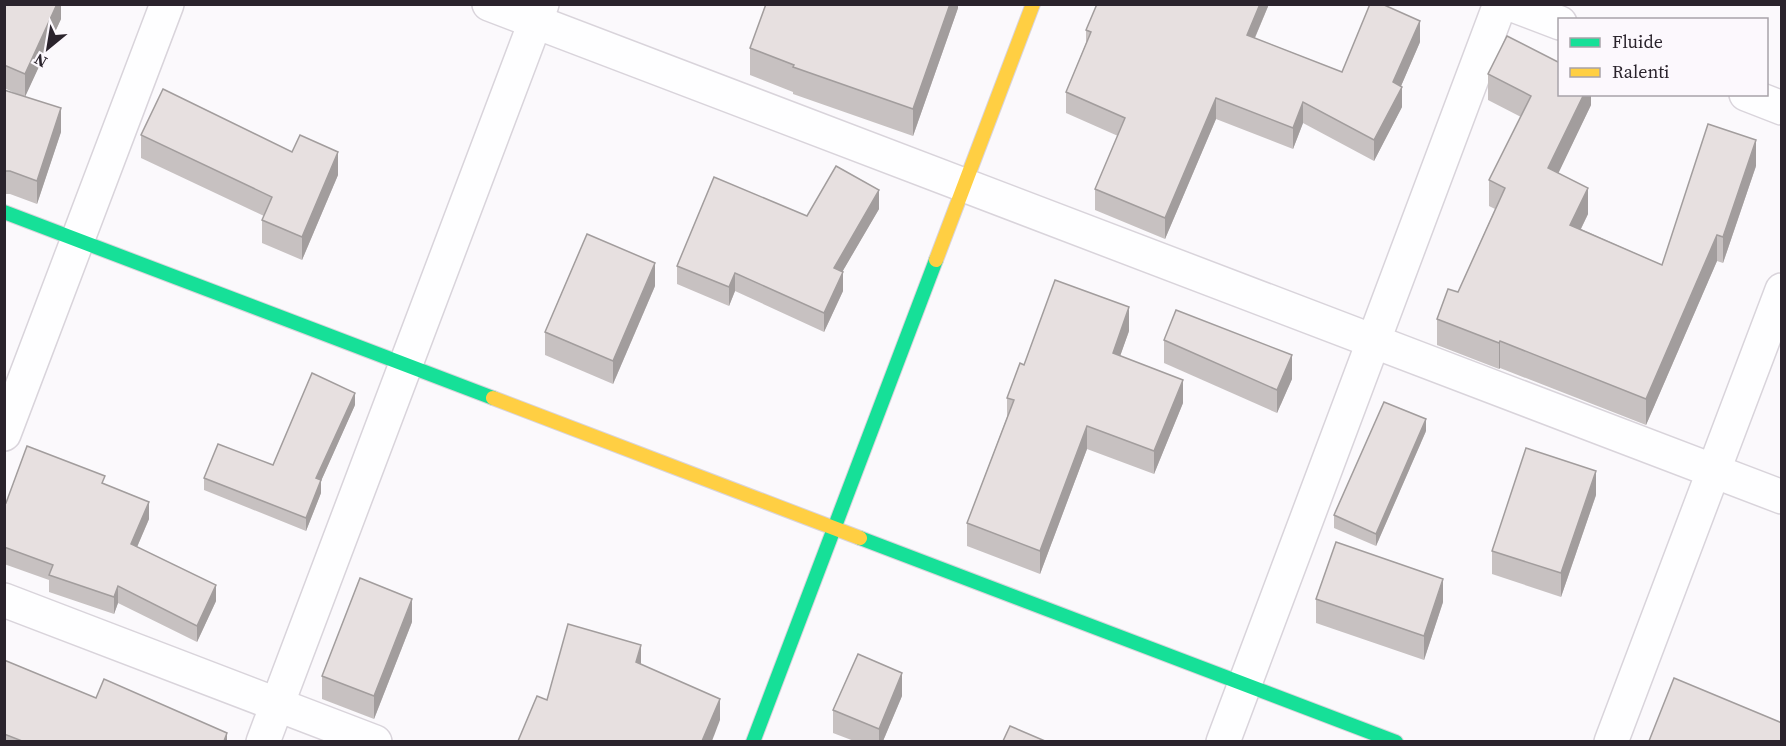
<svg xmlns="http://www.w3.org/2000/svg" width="1786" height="746" font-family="'Source Serif 4',serif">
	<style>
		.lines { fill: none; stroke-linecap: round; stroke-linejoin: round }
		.street-casing { stroke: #d9d4db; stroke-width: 36 }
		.fast-casing { stroke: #d9d4db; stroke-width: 16 }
		.slow-casing { stroke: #d9d4db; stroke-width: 16 }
		.street { stroke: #fefeff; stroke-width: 33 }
		.fast { stroke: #16e098; stroke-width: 14 }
		.slow { stroke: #ffcf43; stroke-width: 14 }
		.wall { fill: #c7c1c1 }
		.shaded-wall { fill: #a29d9d }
		.building { fill: #e7e0e0; stroke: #a29d9d; stroke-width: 1.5 }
	</style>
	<rect width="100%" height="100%" fill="#fbf9fc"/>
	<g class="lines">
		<g class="street-casing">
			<g id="street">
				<path d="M 489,4 L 1782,497"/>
				<path d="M 1510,4 L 1560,23"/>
				<path d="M 1746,94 L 1782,108"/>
				<path d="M 4,434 L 167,4"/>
				<path d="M 4,600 L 375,742"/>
				<path d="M 263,742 L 542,4"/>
				<path d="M 1223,742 L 1500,4"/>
				<path d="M 1611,742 L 1782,290"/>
			</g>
		</g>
		<g class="fast-casing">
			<g id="fast">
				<path d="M 4,212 L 493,398"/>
				<path d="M 860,538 L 1396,742"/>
				<path d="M 753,742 L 936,260"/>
			</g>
		</g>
		<g class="slow-casing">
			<g id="slow">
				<path d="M 936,260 L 1033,4"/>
				<path d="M 493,398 L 860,538"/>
			</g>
		</g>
		<use href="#street" class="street"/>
		<use href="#fast" class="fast"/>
		<use href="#slow" class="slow"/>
	</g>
	<g class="wall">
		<path d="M 4,4 L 61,4 L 61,19 L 25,96 L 61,132 L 37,204 L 10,194 L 4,194 L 4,90 L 17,94 L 4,88 Z"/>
		<path d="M 958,4 L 958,8 L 913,136 L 793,94 L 793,92 L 750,75 L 750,48 Z"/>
		<path d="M 1097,4 L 1269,4 L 1255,38 L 1342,72 L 1420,42 L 1401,86 L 1402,107 L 1374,161 L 1303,123 L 1293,149 L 1216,119 L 1165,239 L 1095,210 L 1095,189 L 1118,136 L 1066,113 L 1066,92 L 1086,43 L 1086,30 Z"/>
		<path d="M 1488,74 L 1591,94 L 1591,105 L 1558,173 L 1588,214 L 1581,229 L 1662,265 L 1756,166 L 1723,263 L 1717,261 L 1646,425 L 1500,368 L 1499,369 L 1437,345 L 1437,319 L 1458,292 L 1495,209 L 1489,206 L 1489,180 L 1521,117 L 1488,100 Z"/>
		<path d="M 141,135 L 338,175 L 302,260 L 262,243 L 262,220 L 264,216 L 141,158 Z"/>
		<path d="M 879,209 L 842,272 L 843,291 L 824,332 L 735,291 L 729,306 L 677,284 L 677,266 L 807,216 Z"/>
		<path d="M 655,286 L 613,384 L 545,355 L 545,332 Z"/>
		<path d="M 1129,331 L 1120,356 L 1183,403 L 1154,474 L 1087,449 L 1040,574 L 967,546 L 967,523 L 1007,417 L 1007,398 Z"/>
		<path d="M 1164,340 L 1292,379 L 1277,413 L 1164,363 Z"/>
		<path d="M 355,405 L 321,481 L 321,493 L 306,531 L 204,490 L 204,478 L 273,465 Z"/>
		<path d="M 1426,431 L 1376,546 L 1334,528 L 1334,515 Z"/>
		<path d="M 105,484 L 149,519 L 137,547 L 216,601 L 197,642 L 118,603 L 114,614 L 49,592 L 49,580 L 4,564 L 4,502 L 6,503 Z"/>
		<path d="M 1596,495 L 1561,597 L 1492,574 L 1492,551 Z"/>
		<path d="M 1316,599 L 1443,602 L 1424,660 L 1316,623 Z"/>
		<path d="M 412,622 L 374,719 L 322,699 L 322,676 Z"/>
		<path d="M 4,660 L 96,698 L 227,741 L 4,741 Z"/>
		<path d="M 902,696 L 883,741 L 854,741 L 833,733 L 833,710 Z"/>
	</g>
	<g class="shaded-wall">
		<path d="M 57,4 L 61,4 L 61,19 L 25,97 L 25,74 Z"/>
		<path d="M 950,4 L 958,4 L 958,8 L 913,136 L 913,109 Z"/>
		<path d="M 1260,4 L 1269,4 L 1247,56 L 1247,35 Z"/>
		<path d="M 1420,21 L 1420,42 L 1395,100 L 1402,87 L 1402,107 L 1374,161 L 1374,140 L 1393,82 Z"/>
		<path d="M 1584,94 L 1591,94 L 1591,105 L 1548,195 L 1548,168 Z"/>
		<path d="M 1216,98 L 1216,119 L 1165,239 L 1165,218 Z"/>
		<path d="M 1303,102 L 1303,123 L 1293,149 L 1293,128 Z"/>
		<path d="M 61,108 L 61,132 L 37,204 L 37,181 Z"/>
		<path d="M 1756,140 L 1756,166 L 1723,263 L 1723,237 Z"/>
		<path d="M 338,152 L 338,175 L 302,260 L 302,237 Z"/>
		<path d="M 1588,188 L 1588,214 L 1570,251 L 1570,225 Z"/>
		<path d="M 879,190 L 879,209 L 834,286 L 834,268 Z"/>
		<path d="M 1717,235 L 1717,261 L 1646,425 L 1646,399 Z"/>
		<path d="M 655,263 L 655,286 L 613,384 L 613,361 Z"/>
		<path d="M 843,272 L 843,291 L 824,332 L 824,313 Z"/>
		<path d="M 735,273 L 735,291 L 729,306 L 729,287 Z"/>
		<path d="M 1129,307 L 1129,331 L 1113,376 L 1113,353 Z"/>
		<path d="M 1500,341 L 1500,368 L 1499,369 L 1499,343 Z"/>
		<path d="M 1292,355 L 1292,379 L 1277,413 L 1277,390 Z"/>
		<path d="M 1183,380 L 1183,403 L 1154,474 L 1154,451 Z"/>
		<path d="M 355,393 L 355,405 L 321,481 L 321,493 L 306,531 L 306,518 L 316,478 Z"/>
		<path d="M 1426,419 L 1426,431 L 1376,546 L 1376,534 Z"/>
		<path d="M 1087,426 L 1087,449 L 1040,574 L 1040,551 Z"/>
		<path d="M 1596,471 L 1596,495 L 1561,597 L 1561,573 Z"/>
		<path d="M 149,502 L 149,519 L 131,561 L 131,544 Z"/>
		<path d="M 1443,579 L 1443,602 L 1424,660 L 1424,636 Z"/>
		<path d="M 216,585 L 216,601 L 197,642 L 197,626 Z"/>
		<path d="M 118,586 L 118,603 L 114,614 L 114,597 Z"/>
		<path d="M 412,599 L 412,622 L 374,719 L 374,696 Z"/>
		<path d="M 641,645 L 641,667 L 636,662 Z"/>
		<path d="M 902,673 L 902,696 L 883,741 L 879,741 L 879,729 Z"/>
		<path d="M 720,699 L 720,720 L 712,741 L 702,741 Z"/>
		<path d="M 227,733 L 227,741 L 224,741 Z"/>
	</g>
	<g class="building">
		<path d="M 4,4 L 57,4 L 25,74 L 4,65 Z"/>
		<path d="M 766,4 L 950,4 L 913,109 L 793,67 L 794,65 L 750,48 Z"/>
		<path d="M 1097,4 L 1260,4 L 1247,35 L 1342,72 L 1370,4 L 1382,4 L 1420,21 L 1393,82 L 1402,87 L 1374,140 L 1303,102 L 1293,128 L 1216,98 L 1165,218 L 1095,189 L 1125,118 L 1066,92 L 1091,32 L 1086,30 Z"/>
		<path d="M 1507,36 L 1560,63 L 1560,94 L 1584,94 L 1548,168 L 1588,188 L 1570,225 L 1662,265 L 1708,124 L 1756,140 L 1723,237 L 1717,235 L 1646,399 L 1500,341 L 1499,343 L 1437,319 L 1448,289 L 1458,292 L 1505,188 L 1489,180 L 1531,96 L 1488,74 Z"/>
		<path d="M 163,89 L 292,152 L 300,135 L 338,152 L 302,237 L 262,220 L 272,197 L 141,135 Z"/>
		<path d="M 4,90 L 61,108 L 37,181 L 10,171 L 4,171 Z"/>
		<path d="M 836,166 L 879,190 L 834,268 L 843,272 L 824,313 L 735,273 L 729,287 L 677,266 L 714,177 L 807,216 Z"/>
		<path d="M 587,234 L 655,263 L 613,361 L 545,332 Z"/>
		<path d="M 1055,280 L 1129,307 L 1113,353 L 1183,380 L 1154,451 L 1087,426 L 1040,551 L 967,523 L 1014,400 L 1007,398 L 1020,363 L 1024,365 Z"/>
		<path d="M 1176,310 L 1292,355 L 1277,390 L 1164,340 Z"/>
		<path d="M 312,373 L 355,393 L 316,478 L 321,480 L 306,518 L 204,478 L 218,444 L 273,465 Z"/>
		<path d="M 1384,402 L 1426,419 L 1376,534 L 1334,515 Z"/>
		<path d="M 27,446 L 105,476 L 102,483 L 149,502 L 131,544 L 216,585 L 197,626 L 118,586 L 114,597 L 49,575 L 53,565 L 4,547 L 4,502 L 6,503 Z"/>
		<path d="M 1526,448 L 1596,471 L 1561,573 L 1492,551 Z"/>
		<path d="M 1336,542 L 1443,579 L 1424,636 L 1316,599 Z"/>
		<path d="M 360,578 L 412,599 L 374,696 L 322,676 Z"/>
		<path d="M 568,624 L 641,645 L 636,662 L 720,699 L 702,741 L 518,741 L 537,696 L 547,700 Z"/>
		<path d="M 858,654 L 902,673 L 879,729 L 833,710 Z"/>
		<path d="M 4,660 L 96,698 L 104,679 L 227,733 L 224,741 L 22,741 L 4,734 Z"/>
		<path d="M 1674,678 L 1782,723 L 1782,741 L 1649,741 Z"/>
		<path d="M 1010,726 L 1045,741 L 1003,741 Z"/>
	</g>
	<rect width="1786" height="746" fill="none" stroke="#2a232c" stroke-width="12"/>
	<rect x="1558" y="18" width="210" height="78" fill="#fcf8fd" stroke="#a8a3a9" stroke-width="1.5"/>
	<rect x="1570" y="38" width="30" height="9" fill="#16e098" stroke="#a8a3a9" stroke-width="1.5"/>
	<text x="1612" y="48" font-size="18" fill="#2a232c">Fluide</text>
	<rect x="1570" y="68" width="30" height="9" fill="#ffcf43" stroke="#a8a3a9" stroke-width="1.5"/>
	<text x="1612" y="78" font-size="18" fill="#2a232c">Ralenti</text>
	<g transform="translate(48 48) rotate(210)" stroke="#fcf8fd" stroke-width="4.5" paint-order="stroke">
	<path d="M0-4.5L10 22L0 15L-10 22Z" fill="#2a232c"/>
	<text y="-9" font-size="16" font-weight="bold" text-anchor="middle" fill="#2a232c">N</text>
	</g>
</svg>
